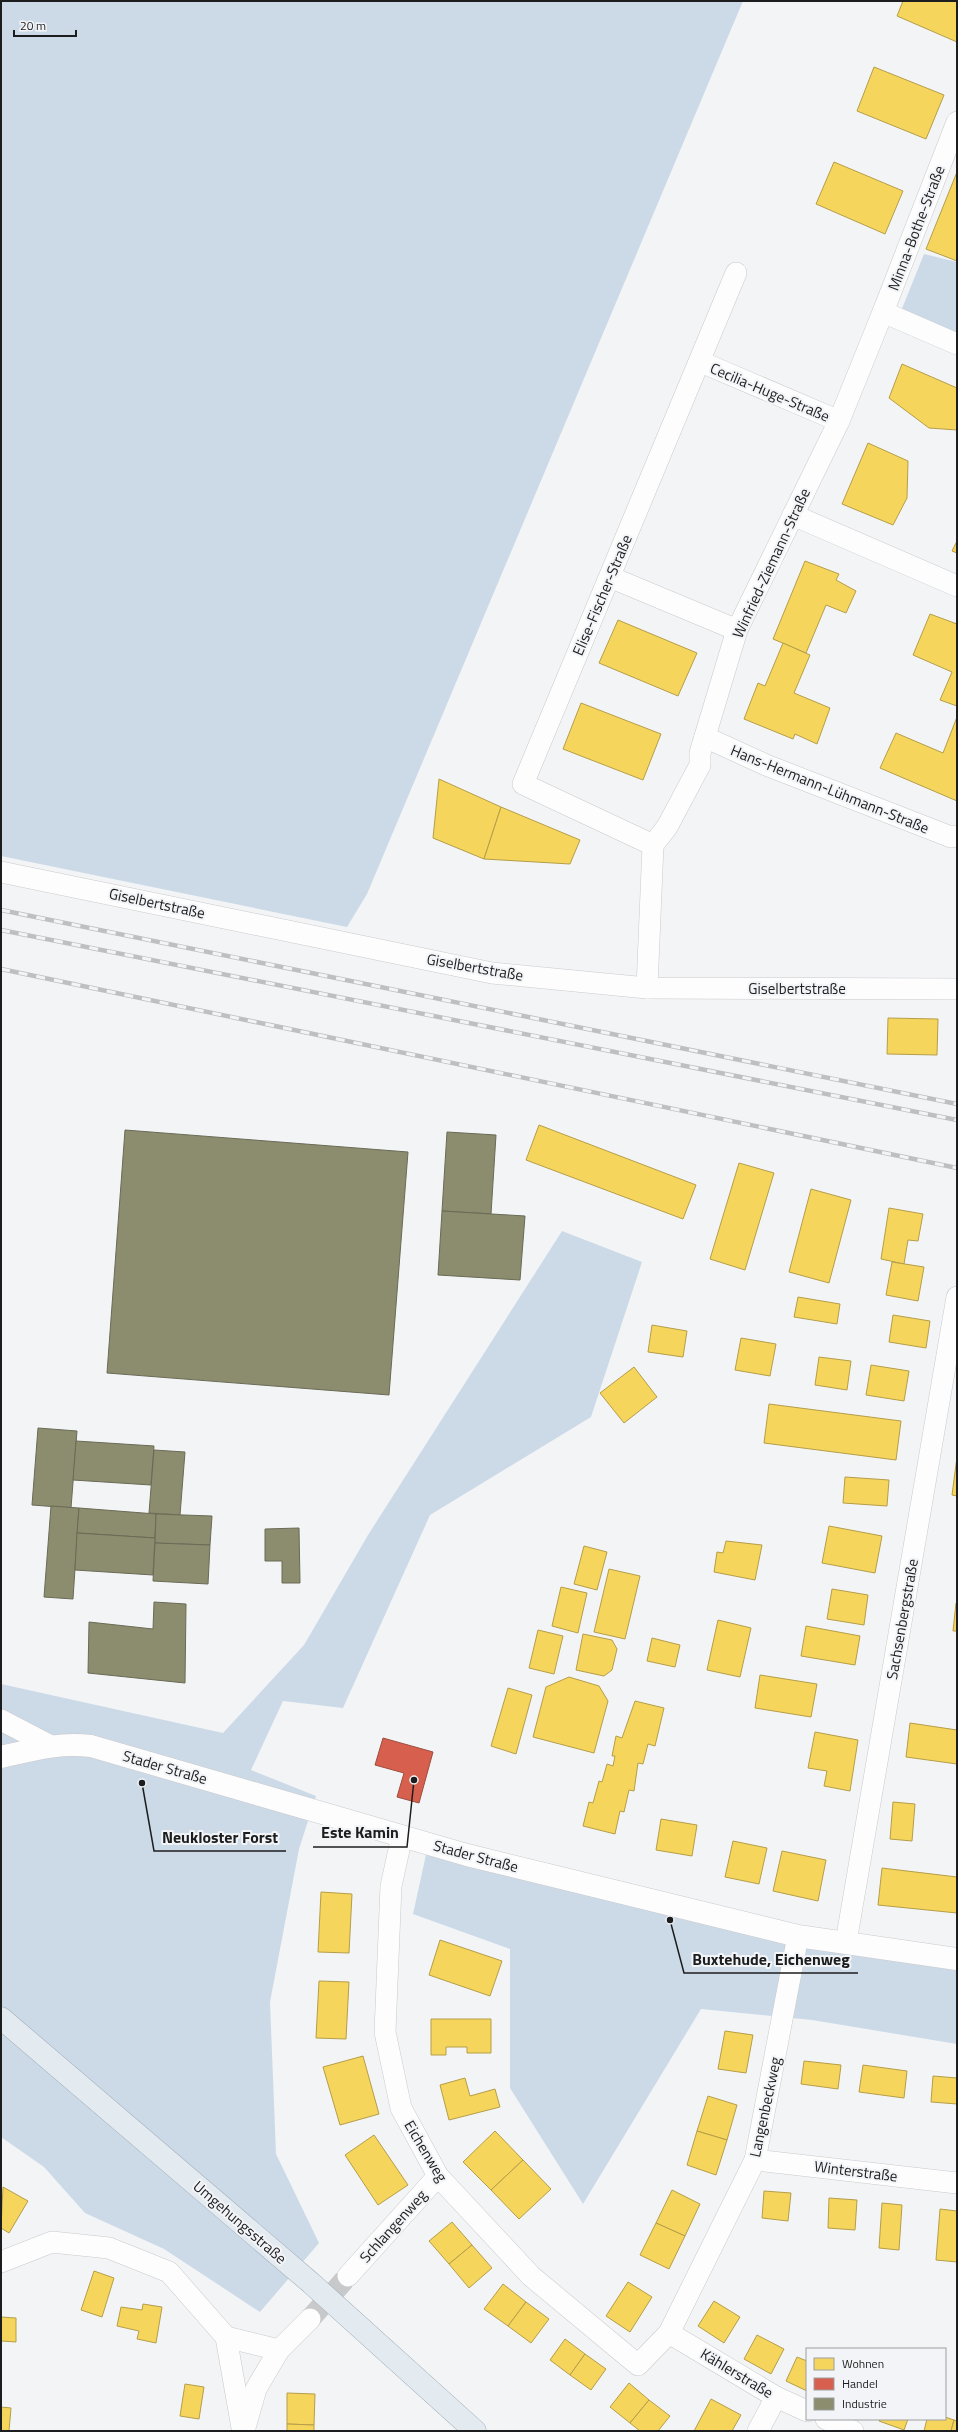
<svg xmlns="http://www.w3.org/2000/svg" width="958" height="2432" font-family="'Titillium Web',sans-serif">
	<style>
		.green { fill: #ccdae8 }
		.homes { fill: #f6d55c; stroke: #b59e49 }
		.shops { fill: #d6604d; stroke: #9e4c3f }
		.industry { fill: #8c8c6e; stroke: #6a6b56 }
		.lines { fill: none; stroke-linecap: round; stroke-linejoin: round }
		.minor-tunnel { stroke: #c8c9cb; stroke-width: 21; stroke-dasharray: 21 10; stroke-linecap: butt }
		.minor-casing { stroke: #cacacc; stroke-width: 22 }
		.tertiary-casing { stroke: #cacacc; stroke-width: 23 }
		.primary-casing { stroke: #a0acb7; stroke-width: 23 }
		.minor { stroke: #fdfdfe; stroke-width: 21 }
		.tertiary { stroke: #fdfdfe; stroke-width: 22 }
		.primary { stroke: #e3eaf0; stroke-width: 22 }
		.rail-casing { stroke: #bebfc0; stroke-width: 4.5 }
		.rail { stroke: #f2f4f7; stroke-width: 3; stroke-dasharray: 9; stroke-linecap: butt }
		.labels { text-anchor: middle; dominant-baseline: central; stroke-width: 4; stroke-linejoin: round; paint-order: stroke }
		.street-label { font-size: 15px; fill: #1c1d1e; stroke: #f2f4f7 }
		.leader { fill: none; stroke: #1c1d1e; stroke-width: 1.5 }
		.callout-dot { fill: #1c1d1e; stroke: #f2f4f7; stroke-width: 1.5 }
		.callout-label { font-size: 16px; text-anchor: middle; font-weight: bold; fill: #1c1d1e; stroke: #f2f4f7; stroke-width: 4; stroke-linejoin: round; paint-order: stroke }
	</style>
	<rect width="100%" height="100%" fill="#f3f4f6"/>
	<g class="green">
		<path d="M 1,1 L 743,1 L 367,894 L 347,927 L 1,856 Z"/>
		<path d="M 924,254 L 957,262 L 957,334 L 901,311 Z"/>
		<path d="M 562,1231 L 642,1262 L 591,1417 L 430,1515 L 343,1708 L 283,1701 L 251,1770 L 316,1796 L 299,1849 L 270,2002 L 276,2154 L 319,2243 L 260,2312 L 164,2249 L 85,2213 L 44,2167 L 1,2137 L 1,1684 L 223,1733 L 304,1645 L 368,1535 Z"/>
		<path d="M 427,1850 L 957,1966 L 957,2044 L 812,2020 L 701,2009 L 583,2204 L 510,2088 L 510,1949 L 413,1914 Z"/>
	</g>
	<g class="homes">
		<path d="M 903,1 L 957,1 L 957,42 L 897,16 Z"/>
		<path d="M 874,67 L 944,95 L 926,139 L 857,111 Z"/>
		<path d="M 834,162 L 903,191 L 885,234 L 816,204 Z"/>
		<path d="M 957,172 L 957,261 L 926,249 Z"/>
		<path d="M 902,364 L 957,388 L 957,430 L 929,428 L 889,398 Z"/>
		<path d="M 868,443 L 908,461 L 907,498 L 893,525 L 842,504 Z"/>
		<path d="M 957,541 L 957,553 L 952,551 Z"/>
		<path d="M 805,561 L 839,574 L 836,580 L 856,591 L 846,613 L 826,605 L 806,653 L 773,639 Z"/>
		<path d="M 930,614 L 957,624 L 957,706 L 940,700 L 952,672 L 913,655 Z"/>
		<path d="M 618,620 L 697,653 L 678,696 L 599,663 Z"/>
		<path d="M 783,643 L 810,655 L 794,693 L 830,708 L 817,744 L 795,734 L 793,739 L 744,719 L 758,683 L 765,686 Z"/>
		<path d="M 581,703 L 661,734 L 643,780 L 563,749 Z"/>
		<path d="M 957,717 L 957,801 L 880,768 L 896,733 L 943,753 Z"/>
		<path d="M 439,779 L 501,807 L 484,859 L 433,838 Z"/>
		<path d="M 501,807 L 580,840 L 570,864 L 484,859 Z"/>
		<path d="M 888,1018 L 938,1019 L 937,1055 L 887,1054 Z"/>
		<path d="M 539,1125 L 696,1185 L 683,1219 L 526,1160 Z"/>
		<path d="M 739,1163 L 774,1173 L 745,1270 L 710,1259 Z"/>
		<path d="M 811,1189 L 851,1200 L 829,1283 L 789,1272 Z"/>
		<path d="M 889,1208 L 923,1214 L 918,1241 L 908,1240 L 904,1264 L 881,1259 Z"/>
		<path d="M 892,1262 L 924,1267 L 918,1301 L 886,1295 Z"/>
		<path d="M 798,1297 L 840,1304 L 837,1324 L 794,1317 Z"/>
		<path d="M 893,1315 L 930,1321 L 926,1348 L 889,1342 Z"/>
		<path d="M 652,1325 L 687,1331 L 683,1357 L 648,1352 Z"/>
		<path d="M 741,1338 L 776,1344 L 770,1376 L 735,1370 Z"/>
		<path d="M 819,1357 L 851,1361 L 847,1390 L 815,1385 Z"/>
		<path d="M 871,1365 L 909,1371 L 904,1401 L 866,1395 Z"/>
		<path d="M 634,1367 L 657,1397 L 624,1423 L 600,1393 Z"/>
		<path d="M 769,1404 L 901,1421 L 896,1460 L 764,1443 Z"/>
		<path d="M 957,1457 L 957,1496 L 952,1495 Z"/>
		<path d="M 845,1477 L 889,1480 L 887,1506 L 843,1503 Z"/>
		<path d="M 829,1526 L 882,1536 L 875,1573 L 822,1563 Z"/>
		<path d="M 726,1541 L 762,1545 L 755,1580 L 714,1572 L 717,1552 L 723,1553 Z"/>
		<path d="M 584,1546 L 607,1552 L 597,1590 L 574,1584 Z"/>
		<path d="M 609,1569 L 640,1576 L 625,1639 L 594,1632 Z"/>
		<path d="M 561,1587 L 587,1593 L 578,1633 L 552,1626 Z"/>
		<path d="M 832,1589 L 868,1595 L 864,1625 L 827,1619 Z"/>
		<path d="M 956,1603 L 957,1603 L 957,1631 L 953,1631 Z"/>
		<path d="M 718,1620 L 751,1628 L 740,1677 L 707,1670 Z"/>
		<path d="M 806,1626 L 860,1636 L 855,1665 L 801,1656 Z"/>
		<path d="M 538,1630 L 563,1636 L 554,1674 L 529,1668 Z"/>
		<path d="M 583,1634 L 612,1640 L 617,1649 L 612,1670 L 604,1676 L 576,1670 Z"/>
		<path d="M 652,1638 L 680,1645 L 675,1667 L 647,1661 Z"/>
		<path d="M 760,1675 L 817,1684 L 811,1717 L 755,1708 Z"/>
		<path d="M 569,1677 L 599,1686 L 608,1701 L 594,1753 L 533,1737 L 546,1687 Z"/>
		<path d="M 508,1688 L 532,1695 L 516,1754 L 491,1746 Z"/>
		<path d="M 635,1701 L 664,1708 L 655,1746 L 648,1744 L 643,1764 L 638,1763 L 634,1791 L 629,1790 L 624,1812 L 620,1811 L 615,1834 L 583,1826 L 589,1802 L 593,1803 L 599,1781 L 602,1782 L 607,1764 L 613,1766 L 615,1756 L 612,1756 L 616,1736 L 622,1738 Z"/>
		<path d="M 910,1723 L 957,1730 L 957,1764 L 906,1757 Z"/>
		<path d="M 815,1732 L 858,1740 L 850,1791 L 824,1786 L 827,1771 L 808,1768 Z"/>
		<path d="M 893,1802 L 915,1804 L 912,1841 L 890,1839 Z"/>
		<path d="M 661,1819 L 697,1825 L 692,1856 L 656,1850 Z"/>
		<path d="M 733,1841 L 767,1848 L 759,1884 L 725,1877 Z"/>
		<path d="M 782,1851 L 826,1860 L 818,1901 L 773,1891 Z"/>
		<path d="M 882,1868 L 957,1877 L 957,1913 L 878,1905 Z"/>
		<path d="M 321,1892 L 352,1894 L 349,1953 L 318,1952 Z"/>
		<path d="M 440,1940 L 502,1961 L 490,1996 L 429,1975 Z"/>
		<path d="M 319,1981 L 349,1982 L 346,2039 L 316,2038 Z"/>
		<path d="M 431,2019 L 491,2019 L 491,2053 L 467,2053 L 467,2047 L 446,2047 L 446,2055 L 431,2055 Z"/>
		<path d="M 725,2031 L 753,2035 L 746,2073 L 718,2069 Z"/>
		<path d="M 363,2056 L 379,2114 L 340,2125 L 323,2067 Z"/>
		<path d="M 804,2061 L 841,2065 L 838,2089 L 801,2084 Z"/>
		<path d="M 863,2065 L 907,2071 L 904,2098 L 859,2092 Z"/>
		<path d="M 933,2076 L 957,2078 L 957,2104 L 931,2102 Z"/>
		<path d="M 465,2078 L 470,2096 L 495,2089 L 500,2107 L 449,2120 L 440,2085 Z"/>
		<path d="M 708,2096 L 737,2105 L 727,2140 L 697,2131 Z"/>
		<path d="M 495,2131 L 523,2160 L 491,2190 L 463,2162 Z"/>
		<path d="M 697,2131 L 727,2140 L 716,2175 L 687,2165 Z"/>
		<path d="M 374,2135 L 408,2185 L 378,2205 L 345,2155 Z"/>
		<path d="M 523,2160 L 551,2189 L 519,2219 L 491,2190 Z"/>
		<path d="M 3,2187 L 28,2201 L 9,2233 L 1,2228 Z"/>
		<path d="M 672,2190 L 700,2204 L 685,2236 L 656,2223 Z"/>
		<path d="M 764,2191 L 791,2193 L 788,2221 L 762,2218 Z"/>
		<path d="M 829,2198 L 857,2200 L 855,2230 L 828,2228 Z"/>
		<path d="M 882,2203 L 902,2205 L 899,2250 L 879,2248 Z"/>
		<path d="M 940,2209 L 957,2211 L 957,2262 L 936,2260 Z"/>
		<path d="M 452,2222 L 472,2245 L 449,2264 L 429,2241 Z"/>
		<path d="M 656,2223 L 685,2236 L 669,2269 L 640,2255 Z"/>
		<path d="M 472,2245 L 492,2268 L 469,2288 L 449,2264 Z"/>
		<path d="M 94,2271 L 114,2278 L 102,2317 L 81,2310 Z"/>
		<path d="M 628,2282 L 652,2297 L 630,2332 L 606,2316 Z"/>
		<path d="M 503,2284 L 526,2302 L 508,2326 L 484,2309 Z"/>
		<path d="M 714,2301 L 740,2317 L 724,2343 L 698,2326 Z"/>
		<path d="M 526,2302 L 549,2319 L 531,2343 L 508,2326 Z"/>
		<path d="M 143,2304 L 162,2307 L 156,2343 L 137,2339 L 139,2331 L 117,2326 L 121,2307 L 142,2310 Z"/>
		<path d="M 1,2317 L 16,2318 L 16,2342 L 1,2341 Z"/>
		<path d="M 757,2335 L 784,2349 L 771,2374 L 744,2359 Z"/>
		<path d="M 565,2339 L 585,2354 L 570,2375 L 550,2360 Z"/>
		<path d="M 585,2354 L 606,2369 L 591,2390 L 570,2375 Z"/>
		<path d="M 797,2357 L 807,2361 L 807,2391 L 786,2381 Z"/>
		<path d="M 629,2383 L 649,2400 L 630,2423 L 610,2407 Z"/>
		<path d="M 185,2384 L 204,2387 L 199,2419 L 180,2416 Z"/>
		<path d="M 287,2393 L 315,2394 L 314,2425 L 287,2424 Z"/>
		<path d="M 711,2399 L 741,2415 L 732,2431 L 694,2431 Z"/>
		<path d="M 649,2400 L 670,2416 L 658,2431 L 640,2431 L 630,2423 Z"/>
		<path d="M 1,2407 L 11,2408 L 9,2431 L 1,2431 Z"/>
		<path d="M 945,2417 L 954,2420 L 951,2431 L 924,2431 L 927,2419 Z"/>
		<path d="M 880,2419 L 908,2419 L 904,2430 L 879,2421 Z"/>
		<path d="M 954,2420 L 957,2421 L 957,2431 L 951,2431 Z"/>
		<path d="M 287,2424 L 314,2425 L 314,2431 L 287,2431 Z"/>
	</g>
	<path class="shops" d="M 383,1738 L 433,1752 L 419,1803 L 397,1797 L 404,1773 L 375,1765 Z"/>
	<g class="industry">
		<path d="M 125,1130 L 408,1152 L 389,1395 L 107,1373 Z"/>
		<path d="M 447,1132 L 496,1135 L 491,1214 L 442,1211 Z"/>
		<path d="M 442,1211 L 525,1216 L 520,1280 L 438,1275 Z"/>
		<path d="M 38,1428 L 77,1431 L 71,1508 L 32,1505 Z"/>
		<path d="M 76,1441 L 154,1446 L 151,1485 L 73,1480 Z"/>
		<path d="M 154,1450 L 185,1452 L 180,1515 L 149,1513 Z"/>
		<path d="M 51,1506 L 79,1508 L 73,1599 L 44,1597 Z"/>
		<path d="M 79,1508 L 156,1514 L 155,1538 L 77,1533 Z"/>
		<path d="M 156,1514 L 212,1516 L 210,1545 L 155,1543 Z"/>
		<path d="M 299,1528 L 300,1583 L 282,1583 L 282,1561 L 265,1561 L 265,1529 Z"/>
		<path d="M 77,1533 L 155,1538 L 153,1575 L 75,1570 Z"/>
		<path d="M 155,1543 L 210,1545 L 208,1584 L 153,1581 Z"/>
		<path d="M 154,1602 L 186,1604 L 185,1683 L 88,1673 L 89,1622 L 153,1629 Z"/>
	</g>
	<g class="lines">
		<path class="minor-tunnel" d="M 310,2319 L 348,2276"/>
		<g class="minor-casing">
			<g id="minor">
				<path d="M 883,312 L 957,122"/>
				<path d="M 701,362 L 839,421"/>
				<path d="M 793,515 L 957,586"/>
				<path d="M 610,577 L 737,630"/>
				<path d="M 705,737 L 766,765 L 951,837 L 957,836"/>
				<path d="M 653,845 L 523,784 L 736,273"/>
				<path d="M 1,872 L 492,973 L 647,988 L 957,989"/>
				<path d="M 647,988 L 653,845 L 667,827 L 700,765 L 700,753 L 737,630 L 839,421 L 883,312 L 957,344"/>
				<path d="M 1,1720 L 49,1745"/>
				<path d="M 402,1836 L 391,1886 L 385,2032 L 401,2108 L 438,2176 L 531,2276 L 638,2365 L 669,2333 L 755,2160 L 798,1936"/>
				<path d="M 846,1942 L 957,1297"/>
				<path d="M 755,2160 L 957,2183"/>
				<path d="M 1,2262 L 52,2242 L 109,2248 L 169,2272 L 226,2337 L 279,2350"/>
				<path d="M 348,2276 L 438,2176"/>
				<path d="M 669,2333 L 776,2397 L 807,2411"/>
				<path d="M 226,2337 L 242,2428"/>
				<path d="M 826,2419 L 853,2431"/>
				<path d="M 244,2431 L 256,2389 L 279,2350 L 310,2319"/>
				<path d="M 758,2431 L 776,2397"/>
			</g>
		</g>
		<g class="tertiary-casing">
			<path id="tertiary" d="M 1,1757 C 32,1750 59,1742 91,1746 L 467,1855 L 798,1936 L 957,1959"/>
		</g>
		<g class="primary-casing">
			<path id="primary" d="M 1,2018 L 311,2283 L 475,2431"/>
		</g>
		<use href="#minor" class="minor"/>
		<use href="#tertiary" class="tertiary"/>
		<use href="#primary" class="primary"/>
		<g class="rail-casing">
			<g id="rail">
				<path d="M 1,910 L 957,1104"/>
				<path d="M 1,930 L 957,1120"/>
				<path d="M 1,969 L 957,1168"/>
			</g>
		</g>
		<use href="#rail" class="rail"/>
	</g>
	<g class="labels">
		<g class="street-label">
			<text transform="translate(916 228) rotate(-69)">Minna-Bothe-Straße</text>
			<text transform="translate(770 392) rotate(23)">Cecilia-Huge-Straße</text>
			<text transform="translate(771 563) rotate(-65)">Winfried-Ziemann-Straße</text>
			<text transform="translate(602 595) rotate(-67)">Elise-Fischer-Straße</text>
			<text transform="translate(830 789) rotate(22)">Hans-Hermann-Lühmann-Straße</text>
			<text transform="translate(157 903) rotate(12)">Giselbertstraße</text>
			<text transform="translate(475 967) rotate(10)">Giselbertstraße</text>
			<text x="797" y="988">Giselbertstraße</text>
			<text transform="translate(902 1619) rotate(-80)">Sachsenbergstraße</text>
			<text transform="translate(165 1767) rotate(16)">Stader Straße</text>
			<text transform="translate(476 1856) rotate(15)">Stader Straße</text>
			<text transform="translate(765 2107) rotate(-78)">Langenbeckweg</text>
			<text transform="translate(426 2151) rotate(59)">Eichenweg</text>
			<text transform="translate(856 2171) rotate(7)">Winterstraße</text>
			<text transform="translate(240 2222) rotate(41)">Umgehungsstraße</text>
			<text transform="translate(393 2226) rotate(-48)">Schlangenweg</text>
			<text transform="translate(737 2373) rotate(31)">Kählerstraße</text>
		</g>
	</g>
	<path class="leader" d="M414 1780L407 1847H313M142 1783L154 1851H286M670 1920L684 1973H858"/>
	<g class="callout-dot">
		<circle cx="414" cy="1780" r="4"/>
		<circle cx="142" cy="1783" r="4"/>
		<circle cx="670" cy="1920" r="4"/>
	</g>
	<g class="callout-label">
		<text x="360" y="1838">Este Kamin</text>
		<text x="220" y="1843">Neukloster Forst</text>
		<text x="771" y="1965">Buxtehude, Eichenweg</text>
	</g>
	<rect width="958" height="2432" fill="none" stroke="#1c1d1e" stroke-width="4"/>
	<rect x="806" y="2348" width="140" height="72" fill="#f2f4f7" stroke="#9c9ea0"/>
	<rect x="814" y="2358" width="20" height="12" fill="#f6d55c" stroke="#9c9ea0"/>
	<text x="842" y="2368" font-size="12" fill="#1c1d1e">Wohnen</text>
	<rect x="814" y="2378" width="20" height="12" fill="#d6604d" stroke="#9c9ea0"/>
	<text x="842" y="2388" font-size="12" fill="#1c1d1e">Handel</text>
	<rect x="814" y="2398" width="20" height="12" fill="#8c8c6e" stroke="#9c9ea0"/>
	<text x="842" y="2408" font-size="12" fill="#1c1d1e">Industrie</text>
	<path d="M14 30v6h62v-6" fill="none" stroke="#1c1d1e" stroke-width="2"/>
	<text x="20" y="30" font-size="12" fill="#1c1d1e" stroke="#f2f4f7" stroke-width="3" paint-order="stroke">20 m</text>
</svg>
